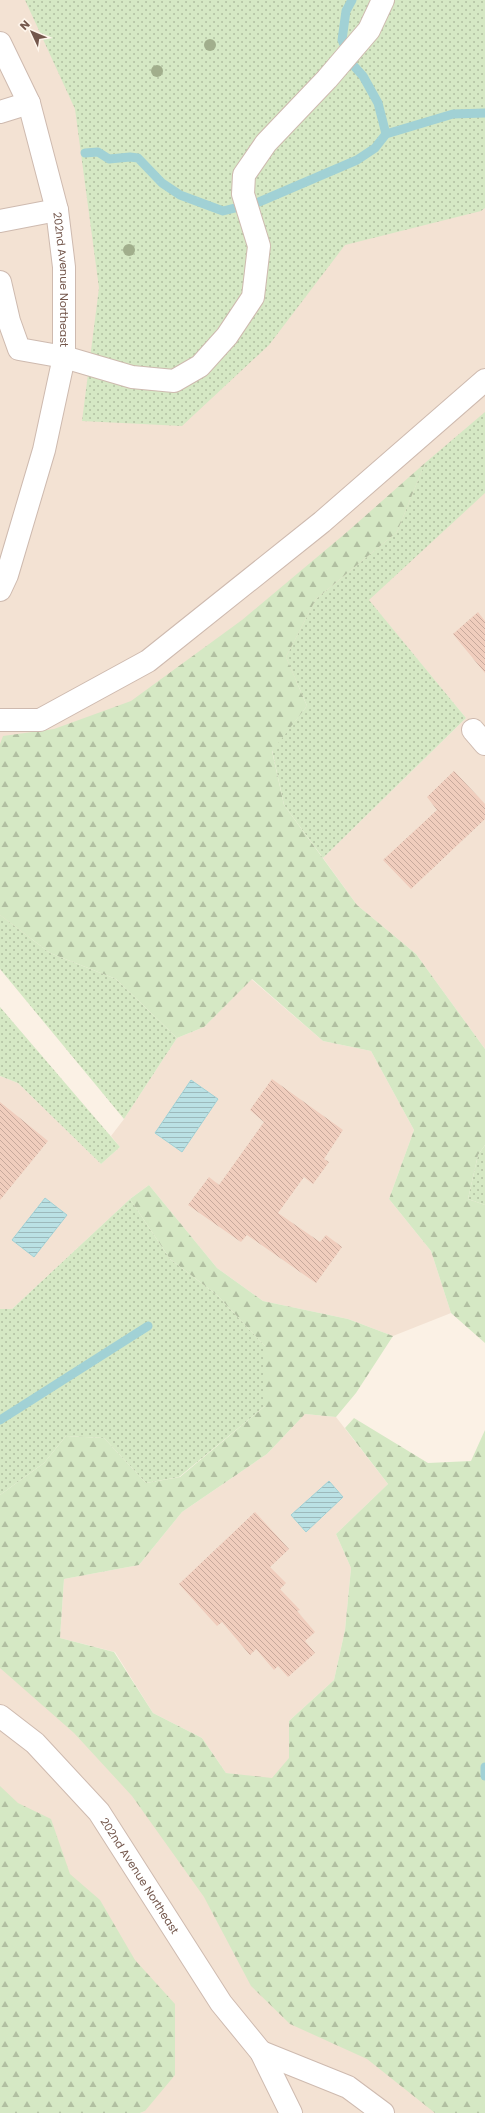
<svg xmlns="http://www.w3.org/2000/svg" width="485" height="2113" font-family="Poppins,sans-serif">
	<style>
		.residential { fill: #f3e2d3 }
		.grass { fill: url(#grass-dots) }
		.forest { fill: url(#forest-firs) }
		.water { fill: url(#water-rules); stroke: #a1d1d5 }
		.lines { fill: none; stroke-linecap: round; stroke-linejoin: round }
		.stream { stroke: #a1d1d5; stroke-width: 9 }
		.building { fill: url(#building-back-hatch) }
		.minor-casing { stroke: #cebaaf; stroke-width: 24 }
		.minor { stroke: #fff; stroke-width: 22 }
		.tree { fill: #a1ae8c }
		.labels { text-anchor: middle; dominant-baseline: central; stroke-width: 4; stroke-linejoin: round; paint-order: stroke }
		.street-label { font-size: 11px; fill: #73564b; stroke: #fef5eb }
	</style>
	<defs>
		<pattern id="grass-dots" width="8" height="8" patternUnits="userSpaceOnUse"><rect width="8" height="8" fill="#d5e8c4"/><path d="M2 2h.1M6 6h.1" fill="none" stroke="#b1bfa1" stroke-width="1.8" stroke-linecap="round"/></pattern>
		<pattern id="forest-firs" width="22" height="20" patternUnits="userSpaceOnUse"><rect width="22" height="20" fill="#d5e8c4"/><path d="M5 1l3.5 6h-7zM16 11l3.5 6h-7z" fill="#b1bfa1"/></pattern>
		<pattern id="water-rules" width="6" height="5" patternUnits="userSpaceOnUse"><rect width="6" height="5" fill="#bae1e4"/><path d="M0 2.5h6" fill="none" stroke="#9cb9bb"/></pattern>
		<pattern id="building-back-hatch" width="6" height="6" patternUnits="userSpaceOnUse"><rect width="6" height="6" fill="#f0cdbd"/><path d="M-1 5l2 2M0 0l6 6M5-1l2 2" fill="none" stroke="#c7a99c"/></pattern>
	</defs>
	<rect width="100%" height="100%" fill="#fbf1e5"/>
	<g class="residential">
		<path d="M 0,0 L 485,0 L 485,1049 L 416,954 L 357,905 L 323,858 L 466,718 L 376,609 L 0,968 Z"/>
		<path d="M 251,979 L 323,1041 L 371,1051 L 414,1130 L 389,1199 L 431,1251 L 451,1313 L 393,1336 L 348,1319 L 263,1301 L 217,1268 L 149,1185 L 130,1199 L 12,1309 L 0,1309 L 0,1076 L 18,1083 L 101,1164 L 120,1147 L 111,1136 L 124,1119 L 177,1038 L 204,1027 Z"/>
		<path d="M 305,1414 L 336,1417 L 388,1484 L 336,1534 L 351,1568 L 345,1630 L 334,1680 L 289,1721 L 289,1759 L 272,1779 L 226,1773 L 202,1738 L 153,1713 L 115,1652 L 60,1638 L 64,1579 L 139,1565 L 182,1512 L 267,1454 Z"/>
		<path d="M 0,1616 L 485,2113 L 140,2113 L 145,2111 L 0,1860 Z"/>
	</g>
	<g class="grass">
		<path d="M 25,0 L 485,0 L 485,208 L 481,211 L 345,245 L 269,345 L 182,426 L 82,421 L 99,288 L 75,109 Z"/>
		<path d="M 485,412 L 485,493 L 369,600 L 466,718 L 323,858 L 284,805 L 272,750 L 307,706 L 286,657 L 316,599 L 397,532 L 425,463 Z"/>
		<path d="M 0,915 L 50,953 L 116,979 L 177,1038 L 124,1119 L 0,969 Z"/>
		<path d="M 0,1007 L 120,1147 L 101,1164 L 18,1083 L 0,1076 Z"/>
		<path d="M 485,1145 L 485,1205 L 468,1199 L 478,1155 Z"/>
		<path d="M 130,1199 L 170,1259 L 217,1295 L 265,1346 L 265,1406 L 179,1477 L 146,1483 L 104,1438 L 66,1436 L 44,1463 L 0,1495 L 0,1309 L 12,1309 Z"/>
	</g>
	<g class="forest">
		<path d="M 425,463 L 397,532 L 316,599 L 286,657 L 307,706 L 272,751 L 284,805 L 357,905 L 416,954 L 485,1049 L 485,1145 L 478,1155 L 468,1199 L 485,1205 L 485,1343 L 451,1313 L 431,1251 L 389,1199 L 414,1130 L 371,1051 L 323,1041 L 252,979 L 204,1027 L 177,1038 L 116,979 L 50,953 L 0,915 L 0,744 L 3,736 L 54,729 L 131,701 L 242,620 L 347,532 Z"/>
		<path d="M 149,1185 L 217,1268 L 263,1301 L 348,1319 L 393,1336 L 356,1393 L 336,1417 L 305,1414 L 267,1454 L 182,1512 L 139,1565 L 64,1579 L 60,1638 L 114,1652 L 153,1713 L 202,1738 L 226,1773 L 272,1778 L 289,1758 L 289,1721 L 334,1680 L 345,1630 L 351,1568 L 336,1534 L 388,1484 L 345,1428 L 354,1418 L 428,1463 L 471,1461 L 485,1430 L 485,2113 L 435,2113 L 367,2059 L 290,2024 L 251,1986 L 204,1897 L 132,1796 L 74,1733 L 0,1668 L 0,1495 L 44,1463 L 66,1436 L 104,1438 L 146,1483 L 180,1477 L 265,1406 L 265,1346 L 217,1295 L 170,1259 L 130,1199 Z"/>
		<path d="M 0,1786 L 18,1803 L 51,1819 L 70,1874 L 100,1900 L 135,1960 L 175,2004 L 175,2075 L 145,2111 L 140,2113 L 0,2113 Z"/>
	</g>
	<g class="water">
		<path d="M 191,1080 L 218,1099 L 182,1152 L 155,1133 Z"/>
		<path d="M 45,1198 L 67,1215 L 34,1257 L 12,1240 Z"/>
		<path d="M 329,1481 L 343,1497 L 306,1532 L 291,1515 Z"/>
	</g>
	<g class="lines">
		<g class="stream">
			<path d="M 352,0 L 346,11 L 342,40 L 353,65 L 363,76 L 378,103 L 386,134"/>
			<path d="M 85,153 L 98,152 L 109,159 L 130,157 L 138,158 L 162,183 L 180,195 L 223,211 L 259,202 L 357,160 L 375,148 L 386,134 L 453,114 L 485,113"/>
			<path d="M 0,1420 L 148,1326"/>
			<path d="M 485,1767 L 485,1776"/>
		</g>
	</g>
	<g class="building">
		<path d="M 478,612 L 485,621 L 485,673 L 453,634 Z"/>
		<path d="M 454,771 L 485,804 L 485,819 L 411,889 L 383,860 L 437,810 L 427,797 Z"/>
		<path d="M 272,1079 L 343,1130 L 324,1159 L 329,1162 L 313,1184 L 304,1177 L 278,1213 L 320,1242 L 326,1235 L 342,1247 L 316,1283 L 247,1235 L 241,1242 L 188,1205 L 209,1177 L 219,1185 L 264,1122 L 250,1110 Z"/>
		<path d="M 0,1102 L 48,1141 L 0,1200 Z"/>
		<path d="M 255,1512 L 289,1549 L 270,1567 L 286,1583 L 280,1589 L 300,1610 L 297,1611 L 315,1632 L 305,1641 L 315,1653 L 288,1677 L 278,1666 L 274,1670 L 256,1649 L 250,1655 L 222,1622 L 217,1626 L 179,1584 Z"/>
	</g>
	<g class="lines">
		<g class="minor-casing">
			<g id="minor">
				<path id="s1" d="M 0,43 L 29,103 L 57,210 L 64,267 L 64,357 L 44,450 L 7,575 L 0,590"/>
				<path d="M 0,112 L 29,103"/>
				<path d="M 0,221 L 57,210"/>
				<path d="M 0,282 L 9,321 L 19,349 L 64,357 L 132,377 L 174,381 L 200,366 L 227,336 L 253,297 L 259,246 L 243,194 L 244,175 L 266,143 L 327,79 L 369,30 L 383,0"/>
				<path d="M 0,720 L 40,720 L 148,661 L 322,522 L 485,380"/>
				<path d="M 473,730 L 485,744"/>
				<path id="s2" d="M 0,1716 L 35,1743 L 99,1812 L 221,2003 L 261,2052 L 291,2113"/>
				<path d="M 261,2052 L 348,2087 L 383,2113"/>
			</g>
		</g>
		<use href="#minor" class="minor"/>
	</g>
	<g class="tree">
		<circle cx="210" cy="45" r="6"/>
		<circle cx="157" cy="71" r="6"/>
		<circle cx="129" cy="250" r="6"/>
	</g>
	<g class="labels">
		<g class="street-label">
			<text stroke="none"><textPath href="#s1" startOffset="247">202nd Avenue Northeast</textPath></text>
			<text stroke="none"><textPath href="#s2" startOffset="214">202nd Avenue Northeast</textPath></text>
		</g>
	</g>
	<g transform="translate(32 32) rotate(314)" stroke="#fef5eb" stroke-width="3" paint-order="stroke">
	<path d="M0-3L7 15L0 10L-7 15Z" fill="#73564b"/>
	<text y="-6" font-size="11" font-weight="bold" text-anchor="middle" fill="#73564b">N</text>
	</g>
</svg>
